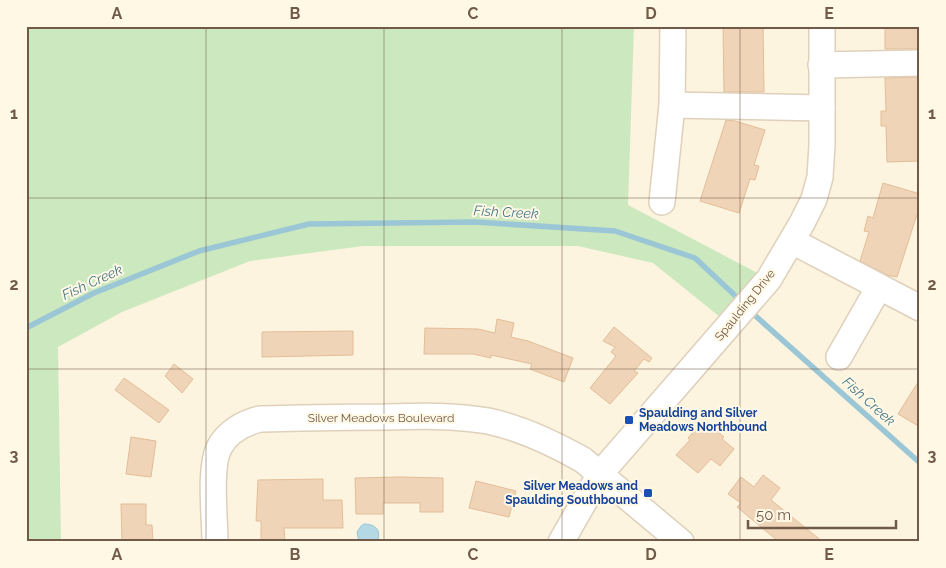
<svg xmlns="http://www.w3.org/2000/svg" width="946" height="568" font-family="Raleway,sans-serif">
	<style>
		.green { fill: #cbe8be }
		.water { fill: #b4d8e4; stroke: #9bc6d6 }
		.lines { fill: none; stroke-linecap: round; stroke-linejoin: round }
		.stream { stroke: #9bc6d6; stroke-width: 5.5 }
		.building { fill: #f0d4b7; stroke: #e3bd98 }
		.minor-casing { stroke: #dfd0bb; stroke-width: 28 }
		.minor { stroke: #fff; stroke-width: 25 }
		.grid { fill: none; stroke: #715b48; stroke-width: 1; stroke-opacity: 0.55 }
		.transit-dot { fill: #1a4fb4; stroke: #fff8e5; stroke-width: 2 }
		.labels { text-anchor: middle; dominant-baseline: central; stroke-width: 4; stroke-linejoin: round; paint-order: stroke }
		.street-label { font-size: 12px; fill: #715b48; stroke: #fff8e5 }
		.transit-label { font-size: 12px; font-weight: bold; fill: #164399; stroke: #fff8e5; text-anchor: start }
		.water-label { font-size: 14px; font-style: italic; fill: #44788b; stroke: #fff8e5 }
		.neatline { fill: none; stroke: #715b48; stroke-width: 2 }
		.grid-label { font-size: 16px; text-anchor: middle; font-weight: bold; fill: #715b48 }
	</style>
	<rect width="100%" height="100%" fill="#fcf4df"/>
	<path class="green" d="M 26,26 L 634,26 L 628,205 L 769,279 L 730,325 L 653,263 L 578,246 L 363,246 L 250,261 L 122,312 L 58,347 L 61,542 L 26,542 Z"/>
	<path class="water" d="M 364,524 C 376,524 382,531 377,542 L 359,542 L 357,532 L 361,526 Z"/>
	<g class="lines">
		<g class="stream">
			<path d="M 750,311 L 920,463"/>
			<path d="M 26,328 L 94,293 L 199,251 L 309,224 L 475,222 L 615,231 L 695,258 L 742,302"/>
		</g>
	</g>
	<g class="building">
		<path d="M 723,26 L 763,26 L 764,92 L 724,92 Z"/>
		<rect x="885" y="26" width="35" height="23"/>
		<path d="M 920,77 L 920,161 L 887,162 L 886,126 L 881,126 L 881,111 L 886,111 L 885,78 Z"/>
		<path d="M 726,120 L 735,121 L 765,130 L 754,165 L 759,166 L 755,180 L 750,179 L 739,213 L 700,201 Z"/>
		<path d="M 883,183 L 920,194 L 920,205 L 897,277 L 887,275 L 860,261 L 869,232 L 864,231 L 868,216 L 873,218 Z"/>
		<path d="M 497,319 L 514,323 L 511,337 L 528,341 L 573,358 L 564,382 L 530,369 L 532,364 L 491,355 L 491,358 L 473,354 L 424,354 L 425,328 L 478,329 L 495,333 Z"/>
		<path d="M 614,327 L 652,358 L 649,362 L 644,359 L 634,371 L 638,373 L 610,404 L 590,388 L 616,356 L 611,352 L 615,347 L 603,341 Z"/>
		<path d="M 353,331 L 353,355 L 262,357 L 262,332 Z"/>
		<path d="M 174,364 L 193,379 L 182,393 L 165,376 Z"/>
		<path d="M 124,378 L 169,410 L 159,423 L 115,390 Z"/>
		<path d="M 920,379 L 920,427 L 898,414 Z"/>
		<path d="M 704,420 L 724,437 L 722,439 L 734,449 L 720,466 L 711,459 L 698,473 L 676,455 L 690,440 L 688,438 Z"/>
		<path d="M 131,437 L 156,441 L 151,477 L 126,474 Z"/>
		<path d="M 763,475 L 780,488 L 771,500 L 823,542 L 779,542 L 737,507 L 741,503 L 728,494 L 741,477 L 754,487 Z"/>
		<path d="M 400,477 L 443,478 L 443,512 L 420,512 L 420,503 L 383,503 L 383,514 L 356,514 L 355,478 Z"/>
		<path d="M 323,479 L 323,500 L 342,500 L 343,528 L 284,528 L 285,542 L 261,542 L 261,521 L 256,521 L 258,480 Z"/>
		<path d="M 476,481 L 516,491 L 509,517 L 469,508 Z"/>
		<path d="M 121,504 L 146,504 L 146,525 L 152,525 L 153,542 L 122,542 Z"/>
	</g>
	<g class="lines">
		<g class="minor-casing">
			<g id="minor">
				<path d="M 821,65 L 920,63"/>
				<path d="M 672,105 L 822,108"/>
				<path d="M 662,202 L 672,105 L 673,26"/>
				<path d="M 792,241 L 920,308"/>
				<path d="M 839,357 L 879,287"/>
				<path d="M 215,542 C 215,518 209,468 219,448 C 227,432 244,423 260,419 C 302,418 343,417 385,417 C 420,416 454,415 488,421 C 521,428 553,443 583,460 L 681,542"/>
				<path d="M 561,542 L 600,474 L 769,279 L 802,223 L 814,199 L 820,177 L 822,145 L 822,26"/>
			</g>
		</g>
		<use href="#minor" class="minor"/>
	</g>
	<path class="grid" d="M 206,26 L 206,542M 384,26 L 384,542M 562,26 L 562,542M 740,26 L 740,542M 26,198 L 920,198M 26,369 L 920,369"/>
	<g class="transit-dot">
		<rect x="624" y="415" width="10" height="10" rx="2.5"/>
		<rect x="643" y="488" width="10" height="10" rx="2.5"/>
	</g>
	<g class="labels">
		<g class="street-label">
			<text transform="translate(745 305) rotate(-51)">Spaulding Drive</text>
			<text x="381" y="418">Silver Meadows Boulevard</text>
		</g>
		<g class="transit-label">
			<text x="639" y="413">Spaulding and Silver<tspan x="639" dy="14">Meadows Northbound</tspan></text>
			<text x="638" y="486" text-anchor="end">Silver Meadows and<tspan x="638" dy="14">Spaulding Southbound</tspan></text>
		</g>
		<g class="water-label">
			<text transform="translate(506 212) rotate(3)">Fish Creek</text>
			<text transform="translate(92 282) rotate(-25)">Fish Creek</text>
			<text transform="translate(869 401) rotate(42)">Fish Creek</text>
		</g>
	</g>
	<rect width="946" height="568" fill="none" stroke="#fff8e5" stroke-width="55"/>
	<path d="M748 520v8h148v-8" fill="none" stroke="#715b48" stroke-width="2.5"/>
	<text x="756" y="520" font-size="15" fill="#715b48" stroke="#fff8e5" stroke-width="4" paint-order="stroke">50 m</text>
	<rect x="28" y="28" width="890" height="512" class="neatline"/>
	<g class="grid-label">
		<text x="117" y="19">A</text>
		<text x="295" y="19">B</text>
		<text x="473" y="19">C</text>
		<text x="651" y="19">D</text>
		<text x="829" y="19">E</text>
		<text x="14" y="119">1</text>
		<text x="932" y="119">1</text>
		<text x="14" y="290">2</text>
		<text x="932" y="290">2</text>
		<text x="14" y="461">3</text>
		<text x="932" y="461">3</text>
		<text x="117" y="560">A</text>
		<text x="295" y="560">B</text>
		<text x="473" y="560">C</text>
		<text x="651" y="560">D</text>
		<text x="829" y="560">E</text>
	</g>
</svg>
